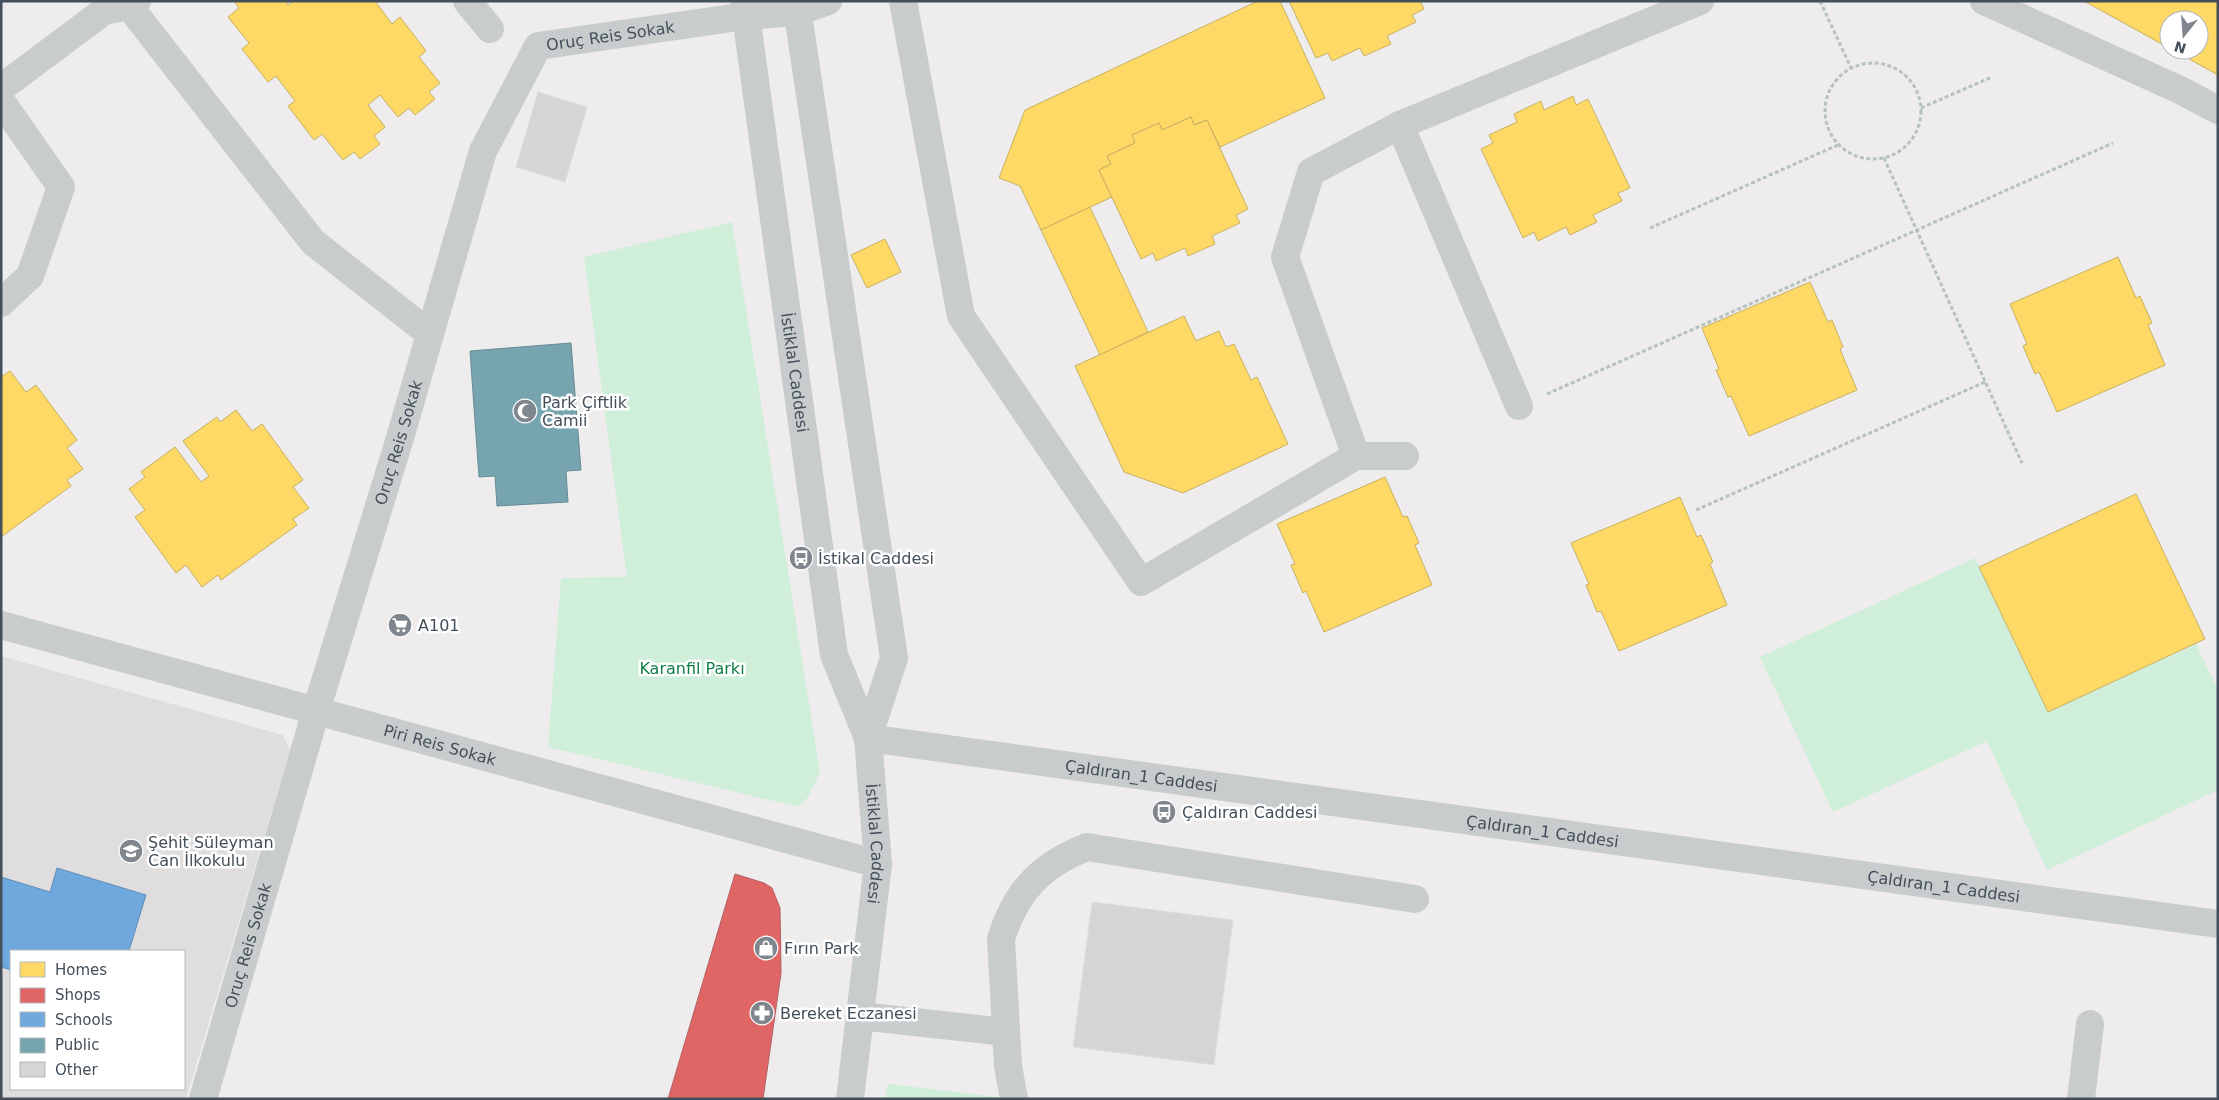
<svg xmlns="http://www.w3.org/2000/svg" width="2219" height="1100" font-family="'DejaVu Sans',sans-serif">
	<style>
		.education { fill: #dfddde; fill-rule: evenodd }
		.green { fill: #cfefda }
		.homes { fill: #ffd966; stroke: #c7b062 }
		.shops { fill: #e06666; stroke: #b15f62 }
		.schools { fill: #6fa8dc; stroke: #628db5 }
		.public { fill: #76a5af; stroke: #678b96 }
		.building { fill: #d5d4d7; stroke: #dfdedf }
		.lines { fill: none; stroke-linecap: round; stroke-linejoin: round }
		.path { stroke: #b5c2be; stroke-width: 3; stroke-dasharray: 4 2.5; stroke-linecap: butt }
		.minor { stroke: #c8cccd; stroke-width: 28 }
		.labels { text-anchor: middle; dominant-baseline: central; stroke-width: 5; stroke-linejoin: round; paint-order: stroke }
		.street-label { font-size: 16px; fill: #434f5a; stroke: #fff }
		.poi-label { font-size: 16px; fill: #434f5a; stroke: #fff; text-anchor: start }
		.park-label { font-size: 16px; fill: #117e45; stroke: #fff }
	</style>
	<rect width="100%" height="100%" fill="#eeecec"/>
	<path class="education" d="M 1,656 L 283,735 L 290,750 L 186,1099 L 1,1099 ZM 11,951 L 184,951 L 184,1089 L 11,1089 Z"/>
	<g class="green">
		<path d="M 732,222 L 820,772 L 808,797 L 799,807 L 548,747 L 561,578 L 627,577 L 584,257 Z"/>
		<path d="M 1975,558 L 2048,712 L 2196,644 L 2218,690 L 2218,790 L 2047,870 L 1987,741 L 1833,812 L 1760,657 Z"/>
		<path d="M 888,1084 L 1005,1098 L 1005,1099 L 885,1099 Z"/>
	</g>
	<g class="homes">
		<path d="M 234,1 L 285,1 L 288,5 L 293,1 L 375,1 L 392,24 L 400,17 L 426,51 L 419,57 L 440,83 L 429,92 L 435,99 L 415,115 L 409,108 L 398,117 L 380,95 L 368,105 L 385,127 L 374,136 L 380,144 L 360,159 L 354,152 L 343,160 L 322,134 L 314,140 L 288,106 L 295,101 L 276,76 L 268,82 L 242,49 L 249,43 L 228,17 L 239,8 Z"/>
		<path d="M 1258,1 L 1280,1 L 1325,98 L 1220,147 L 1207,120 L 1194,125 L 1191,117 L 1162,130 L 1159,123 L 1132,135 L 1135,143 L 1107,156 L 1111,164 L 1099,170 L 1112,197 L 1041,230 L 1020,186 L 999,178 L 1025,110 Z"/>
		<path d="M 1289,1 L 1420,1 L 1424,9 L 1412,15 L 1416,22 L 1387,36 L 1391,44 L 1364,56 L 1360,48 L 1332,61 L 1328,53 L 1316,58 Z"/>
		<path d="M 2084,1 L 2218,1 L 2218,75 L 2173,50 L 2199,50 L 2199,20 L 2169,20 L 2169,48 Z"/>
		<path d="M 1573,96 L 1576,105 L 1588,99 L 1630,188 L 1618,193 L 1622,201 L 1593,215 L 1597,222 L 1570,235 L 1566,227 L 1538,241 L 1534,232 L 1523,238 L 1481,149 L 1493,143 L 1489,135 L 1517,122 L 1514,114 L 1541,101 L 1544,110 Z"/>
		<path d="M 1191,117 L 1194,125 L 1207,120 L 1248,209 L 1236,215 L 1240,223 L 1212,236 L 1215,244 L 1188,256 L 1185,248 L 1156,261 L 1153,253 L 1141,259 L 1099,170 L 1111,164 L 1107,156 L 1135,143 L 1132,135 L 1159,123 L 1162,130 Z"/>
		<path d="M 1090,207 L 1148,332 L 1100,355 L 1041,230 Z"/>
		<path d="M 885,239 L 901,272 L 867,288 L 851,255 Z"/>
		<path d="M 2118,257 L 2136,298 L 2140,296 L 2152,323 L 2148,325 L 2165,365 L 2057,412 L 2039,372 L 2035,374 L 2023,346 L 2027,344 L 2010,304 Z"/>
		<path d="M 1810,282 L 1828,322 L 1832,320 L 1843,347 L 1840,349 L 1857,390 L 1749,436 L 1731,396 L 1728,397 L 1716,370 L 1719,369 L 1702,328 Z"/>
		<path d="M 1184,316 L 1196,341 L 1219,331 L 1226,347 L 1234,344 L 1251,380 L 1257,377 L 1288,444 L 1183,493 L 1124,472 L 1075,366 Z"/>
		<path d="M 10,371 L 26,392 L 36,385 L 77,440 L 67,448 L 83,469 L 67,480 L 71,486 L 1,537 L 1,377 Z"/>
		<path d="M 236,410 L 252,431 L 262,424 L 303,480 L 293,487 L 309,508 L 293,519 L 297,525 L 221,580 L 218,575 L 202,587 L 186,565 L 176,573 L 135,517 L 145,510 L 129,489 L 145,477 L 141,472 L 175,447 L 201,482 L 209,476 L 183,441 L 217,417 L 220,422 Z"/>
		<path d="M 1385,477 L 1403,517 L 1407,516 L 1419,543 L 1415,545 L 1432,585 L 1324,632 L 1306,591 L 1303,593 L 1291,565 L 1295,564 L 1277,524 Z"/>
		<path d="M 2136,494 L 2205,639 L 2048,712 L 1979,567 Z"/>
		<path d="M 1680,497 L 1697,537 L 1701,535 L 1713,562 L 1710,564 L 1727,605 L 1619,651 L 1601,611 L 1597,612 L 1586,585 L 1589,584 L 1571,543 Z"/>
	</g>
	<path class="shops" d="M 735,874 L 764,883 L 772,888 L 780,908 L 781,973 L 763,1099 L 668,1099 Z"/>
	<path class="schools" d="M 57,868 L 146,895 L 129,951 L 11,951 L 11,970 L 1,967 L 1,877 L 50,892 Z"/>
	<path class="public" d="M 571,343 L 581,470 L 566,471 L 568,502 L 497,506 L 495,476 L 479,477 L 470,351 Z"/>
	<g class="building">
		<path d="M 538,92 L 587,107 L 565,182 L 516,167 Z"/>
		<path d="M 1092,902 L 1233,920 L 1214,1065 L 1073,1047 Z"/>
	</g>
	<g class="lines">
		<g class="path">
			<path d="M 1820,1 L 1851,68"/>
			<circle cx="1873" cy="111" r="48"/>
			<path d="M 1921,108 L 1992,77"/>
			<path d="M 1884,158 L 2022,463"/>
			<path d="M 1650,228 L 1838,145"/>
			<path d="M 1547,394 L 2113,143"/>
			<path d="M 1696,510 L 1985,382"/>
		</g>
		<g class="minor">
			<path d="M 467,1 L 490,29"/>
			<path id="s1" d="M 744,1 L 834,655 L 868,738 L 878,864 L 850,1099"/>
			<path d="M 796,1 L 894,658 L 868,738"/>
			<path d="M 903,1 L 961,316 L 1141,582 L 1356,456 L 1285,257 L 1311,172 L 1400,125 L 1700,1"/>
			<path d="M 1984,1 L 2180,90 L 2218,110"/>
			<path d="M 129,6 L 313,242 L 430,334"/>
			<path d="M 1,88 L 104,11 L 129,6 L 137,1"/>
			<path d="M 1,101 L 61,187 L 30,276 L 1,303"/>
			<path d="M 1400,125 L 1519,406"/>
			<path d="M 1356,456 L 1405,456"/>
			<path id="s2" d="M 1,625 L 878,864"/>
			<path id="s3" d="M 868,738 L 2218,924"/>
			<path d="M 860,1016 L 1006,1032"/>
			<path id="s4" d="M 203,1099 L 316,711 L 400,438 L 483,151 L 538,46 L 746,16 L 797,12 L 828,1"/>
			<path d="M 1014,1099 L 1008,1066 L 1001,939 C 1016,891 1041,865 1087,847 L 1415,899"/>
			<path d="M 2081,1099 L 2090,1024"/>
		</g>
	</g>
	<defs>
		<g id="mosque-disc" transform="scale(1.25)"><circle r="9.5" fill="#7f868d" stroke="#fff"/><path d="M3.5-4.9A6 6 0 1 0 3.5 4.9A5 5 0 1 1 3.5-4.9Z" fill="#fff"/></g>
		<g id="bus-disc" transform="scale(1.25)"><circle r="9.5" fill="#7f868d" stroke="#fff"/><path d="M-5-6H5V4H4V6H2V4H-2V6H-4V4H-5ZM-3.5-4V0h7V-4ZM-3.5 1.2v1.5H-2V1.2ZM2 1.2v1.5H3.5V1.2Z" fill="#fff"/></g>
		<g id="supermarket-disc" transform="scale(1.25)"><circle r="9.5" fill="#7f868d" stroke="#fff"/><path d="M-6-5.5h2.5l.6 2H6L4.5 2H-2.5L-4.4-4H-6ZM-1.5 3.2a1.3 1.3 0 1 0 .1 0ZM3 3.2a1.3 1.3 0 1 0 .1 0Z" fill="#fff"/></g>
		<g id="school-disc" transform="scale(1.25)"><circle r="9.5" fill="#7f868d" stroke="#fff"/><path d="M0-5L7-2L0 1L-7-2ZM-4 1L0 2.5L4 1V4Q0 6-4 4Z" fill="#fff"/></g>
		<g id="shop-disc" transform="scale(1.25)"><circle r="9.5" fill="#7f868d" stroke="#fff"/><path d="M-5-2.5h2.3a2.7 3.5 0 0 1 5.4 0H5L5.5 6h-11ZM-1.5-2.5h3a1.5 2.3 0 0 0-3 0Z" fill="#fff"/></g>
		<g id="pharmacy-disc" transform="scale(1.25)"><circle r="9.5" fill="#7f868d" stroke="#fff"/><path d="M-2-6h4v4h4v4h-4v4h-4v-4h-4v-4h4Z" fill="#fff"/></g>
	</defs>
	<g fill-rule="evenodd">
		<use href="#mosque-disc" x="525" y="411"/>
		<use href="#bus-disc" x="801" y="558"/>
		<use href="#supermarket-disc" x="400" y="625"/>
		<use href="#bus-disc" x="1164" y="812"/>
		<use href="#school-disc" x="131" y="851"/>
		<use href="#shop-disc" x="766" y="948"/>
		<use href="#pharmacy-disc" x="762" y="1013"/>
	</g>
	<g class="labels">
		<g class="street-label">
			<text stroke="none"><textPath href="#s4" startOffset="1180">Oruç Reis Sokak</textPath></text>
			<text stroke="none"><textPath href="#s1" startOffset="375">İstiklal Caddesi</textPath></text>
			<text stroke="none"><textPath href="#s4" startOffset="685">Oruç Reis Sokak</textPath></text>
			<text stroke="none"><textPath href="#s2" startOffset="455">Piri Reis Sokak</textPath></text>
			<text stroke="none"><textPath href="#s3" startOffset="276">Çaldıran_1 Caddesi</textPath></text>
			<text stroke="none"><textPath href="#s3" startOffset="681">Çaldıran_1 Caddesi</textPath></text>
			<text stroke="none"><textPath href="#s1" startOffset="856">İstiklal Caddesi</textPath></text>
			<text stroke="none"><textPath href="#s3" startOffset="1086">Çaldıran_1 Caddesi</textPath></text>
			<text stroke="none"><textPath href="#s4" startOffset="160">Oruç Reis Sokak</textPath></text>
		</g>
		<g class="poi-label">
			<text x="542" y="402">Park Çiftlik<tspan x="542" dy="18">Camii</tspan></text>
			<text x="818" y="558">İstikal Caddesi</text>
			<text x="418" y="625">A101</text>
			<text x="1182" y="812">Çaldıran Caddesi</text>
			<text x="148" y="842">Şehit Süleyman<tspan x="148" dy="18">Can İlkokulu</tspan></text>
			<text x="784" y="948">Fırın Park</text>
			<text x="780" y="1013">Bereket Eczanesi</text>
		</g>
		<g class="park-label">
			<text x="692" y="668">Karanfil Parkı</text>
		</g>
	</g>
	<rect width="2219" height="1100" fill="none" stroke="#434f5a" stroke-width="5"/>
	<rect x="10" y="950" width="175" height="140" fill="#ffffff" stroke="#b4b9bd"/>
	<rect x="20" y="962" width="25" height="15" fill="#ffd966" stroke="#b4b9bd"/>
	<text x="55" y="975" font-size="15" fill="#434f5a">Homes</text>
	<rect x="20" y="988" width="25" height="15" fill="#e06666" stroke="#b4b9bd"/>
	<text x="55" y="1000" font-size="15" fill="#434f5a">Shops</text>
	<rect x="20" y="1012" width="25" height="15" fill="#6fa8dc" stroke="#b4b9bd"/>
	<text x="55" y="1025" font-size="15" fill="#434f5a">Schools</text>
	<rect x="20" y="1038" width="25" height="15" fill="#76a5af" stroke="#b4b9bd"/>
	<text x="55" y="1050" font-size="15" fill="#434f5a">Public</text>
	<rect x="20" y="1062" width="25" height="15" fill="#d5d4d7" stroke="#b4b9bd"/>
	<text x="55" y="1075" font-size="15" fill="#434f5a">Other</text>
	<g transform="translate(2184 35) rotate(197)"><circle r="24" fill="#ffffff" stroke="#b4b9bd"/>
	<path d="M0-4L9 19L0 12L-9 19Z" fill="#7f868d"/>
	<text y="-8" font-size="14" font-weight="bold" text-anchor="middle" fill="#434f5a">N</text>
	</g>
</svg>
